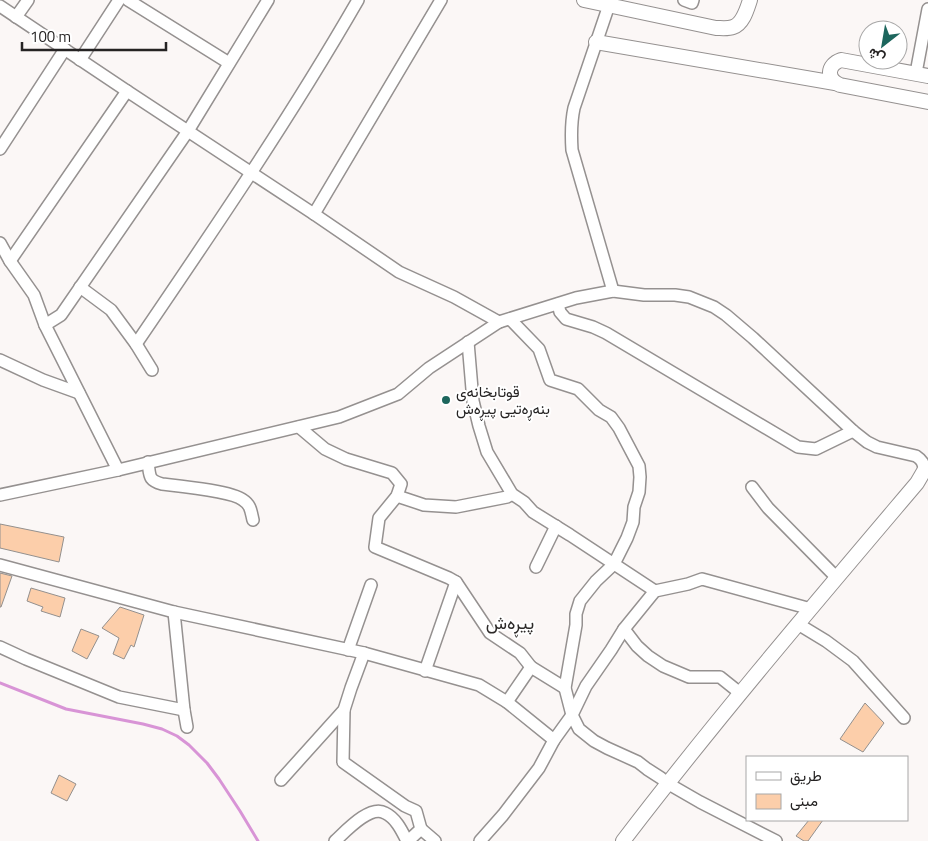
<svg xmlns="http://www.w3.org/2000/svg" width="928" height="841" font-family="'Titillium Web',Vazirmatn,sans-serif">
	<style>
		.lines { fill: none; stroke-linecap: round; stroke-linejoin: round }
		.stream { stroke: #d894d6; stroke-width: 3 }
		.building { fill: #fcceaa; stroke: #93908e }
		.minor-casing { stroke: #959190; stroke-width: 14 }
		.tertiary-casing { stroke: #959190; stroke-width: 16 }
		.minor { stroke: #fff; stroke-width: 11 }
		.tertiary { stroke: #fff; stroke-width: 14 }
		.poi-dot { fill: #1d665d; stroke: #fff; stroke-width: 2 }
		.labels { text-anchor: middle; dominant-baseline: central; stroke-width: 4; stroke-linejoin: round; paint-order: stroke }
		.poi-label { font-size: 15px; fill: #252323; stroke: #fff; text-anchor: start }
		.quarter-label { font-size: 18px; fill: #2d2a29; stroke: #fff }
	</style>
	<rect width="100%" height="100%" fill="#fbf7f6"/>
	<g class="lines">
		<path class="stream" d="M 0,683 L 66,709 L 143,724 L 162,729 L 177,736 L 189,745 L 207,763 L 219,779 L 240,811 L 258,841"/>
	</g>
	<g class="building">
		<path d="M 0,524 L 64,537 L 59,562 L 0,548 Z"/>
		<path d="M 0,573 L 12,576 L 1,607 L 0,607 Z"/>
		<path d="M 31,588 L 65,598 L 60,617 L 41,611 L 43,607 L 27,601 Z"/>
		<path d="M 120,607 L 144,615 L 134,647 L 131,645 L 124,659 L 113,654 L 119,638 L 102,628 Z"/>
		<path d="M 81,629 L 99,636 L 87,659 L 72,651 Z"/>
		<path d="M 865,703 L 884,723 L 863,752 L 840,739 Z"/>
		<path d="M 59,775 L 76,784 L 67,801 L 51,793 Z"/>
		<path d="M 809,820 L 823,820 L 808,841 L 804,841 L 796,836 Z"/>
	</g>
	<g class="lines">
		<g class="minor-casing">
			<g id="minor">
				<path d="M 128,0 L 229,63"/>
				<path d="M 684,0 L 692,3 L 693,0"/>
				<path d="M 609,5 L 574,108 C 571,122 571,135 572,150 L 613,291"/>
				<path d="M 0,6 L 127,91 L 314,214 L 399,272 L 454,297 L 499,322"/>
				<path d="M 16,17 L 28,0"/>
				<path d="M 80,60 L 119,0"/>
				<path d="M 916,73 L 928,9"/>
				<path d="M 0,149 L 65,49"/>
				<path d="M 314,214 L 441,0"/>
				<path d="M 0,243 L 10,261 L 34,295 L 45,325 L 118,470"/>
				<path d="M 10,261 L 127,91"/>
				<path d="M 80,287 L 111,310 L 136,344 L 152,370"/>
				<path d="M 558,304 L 560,312 L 566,319 L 593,327 L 606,333 L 798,447 L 816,449 L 853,431"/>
				<path d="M 510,319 L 539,349 L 550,380 L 578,389 L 599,410 L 611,417 L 619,428 L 639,466 L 640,477 L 639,492 L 634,507 L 633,522 L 627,538 L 614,564 L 596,581 L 580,601 L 576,614 L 576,625 L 565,688 L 572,715 L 579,729 L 594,741 L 607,748 L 638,762 L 647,769 L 661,778 L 667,783 L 700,802 L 776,841"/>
				<path d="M 45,325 L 61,315 L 188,131 L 268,0"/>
				<path d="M 468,342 L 473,401 L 479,426 L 487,452 L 512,494 L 524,502 L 533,512 L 570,535 L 655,591"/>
				<path d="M 136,344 C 213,231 290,118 358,0"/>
				<path d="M 0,360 L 43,380 L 79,393"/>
				<path d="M 299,427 L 325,449 L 346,459 L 392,473 L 401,484 L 397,496 L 379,518 L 375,547 L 449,578 L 456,582 L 490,633 L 520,653 L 531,667"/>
				<path d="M 148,462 C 150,476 148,480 162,484 C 179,486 232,491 243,500 C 251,505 251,512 253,520"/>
				<path d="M 752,487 L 768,508 L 837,578"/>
				<path d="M 0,495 L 118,470 L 339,417 L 398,394 L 429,368 L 499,322 L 576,298 L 613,291 L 644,295 L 675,295 L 689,297 L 714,307 L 726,315 L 753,338 L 853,431 L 867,442 L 877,447 L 916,456 C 922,460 924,463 924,471"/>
				<path d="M 397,496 L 424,505 L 456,507 L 507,497 L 512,494"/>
				<path d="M 0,565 L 174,612 L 364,653 L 479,685 L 507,702 L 531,667 L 565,688"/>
				<path d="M 536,567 L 556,526"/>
				<path d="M 174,612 L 184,710 L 187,727"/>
				<path d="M 798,624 L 826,641 L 853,661 L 904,718"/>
				<path d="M 624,629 L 637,646 L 648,656 L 663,666 L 689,677 L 720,677 L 740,693"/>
				<path d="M 0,647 L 26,659 L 119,697 L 184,710"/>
				<path d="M 348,650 L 371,585"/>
				<path d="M 425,671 L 456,582"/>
				<path d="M 507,702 L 554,740"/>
				<path d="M 344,710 L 343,762 L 405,806 L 416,811 L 421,829"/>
				<path d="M 281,780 L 344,710 L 351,688 L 364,653"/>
				<path d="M 335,841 C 345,832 370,804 385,813 C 396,818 402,831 407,841"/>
				<path d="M 408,841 L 421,829 L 435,841"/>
				<path d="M 480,841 L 503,815 L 539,768 L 554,740 L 572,715 L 586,686 L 611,650 L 624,629 L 650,597 L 655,591 L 688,584 L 702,579 L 811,609"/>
			</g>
		</g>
		<g class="tertiary-casing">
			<g id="tertiary">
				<path d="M 584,0 L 716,28 C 721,28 728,29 733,27 C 743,24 747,9 750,0"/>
				<path d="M 596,42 L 835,83"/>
				<path d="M 928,76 L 841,60 C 827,65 826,79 840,85 L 928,102"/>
				<path d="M 623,841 C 717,718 817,601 917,483 L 924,471"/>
			</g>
		</g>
		<use href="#minor" class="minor"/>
		<use href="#tertiary" class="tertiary"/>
	</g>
	<circle class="poi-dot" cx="446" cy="400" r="5"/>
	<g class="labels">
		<g class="poi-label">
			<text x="456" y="391">قوتابخانەی<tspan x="456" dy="17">بنەڕەتیی پیڕەش</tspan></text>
		</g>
		<g class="quarter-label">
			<text x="510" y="622">پیڕەش</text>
		</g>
	</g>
	<rect x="746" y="756" width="162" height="65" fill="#ffffff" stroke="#a8a7a7"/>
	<rect x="756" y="772" width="25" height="8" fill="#ffffff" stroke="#a8a7a7"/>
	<text x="790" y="781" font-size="15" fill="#252323">طريق</text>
	<rect x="756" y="794" width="25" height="15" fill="#fcceaa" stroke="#a8a7a7"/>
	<text x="790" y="806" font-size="15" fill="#252323">مبنى</text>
	<g transform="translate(883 45) rotate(211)"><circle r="24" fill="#ffffff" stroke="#a8a7a7"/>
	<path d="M0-4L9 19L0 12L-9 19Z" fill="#1d665d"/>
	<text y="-8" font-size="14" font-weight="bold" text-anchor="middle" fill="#252323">ش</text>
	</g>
	<path d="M22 42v8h144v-8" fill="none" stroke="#252323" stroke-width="2.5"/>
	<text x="30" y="42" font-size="15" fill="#252323" stroke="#ffffff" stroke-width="4" paint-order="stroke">100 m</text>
</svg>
